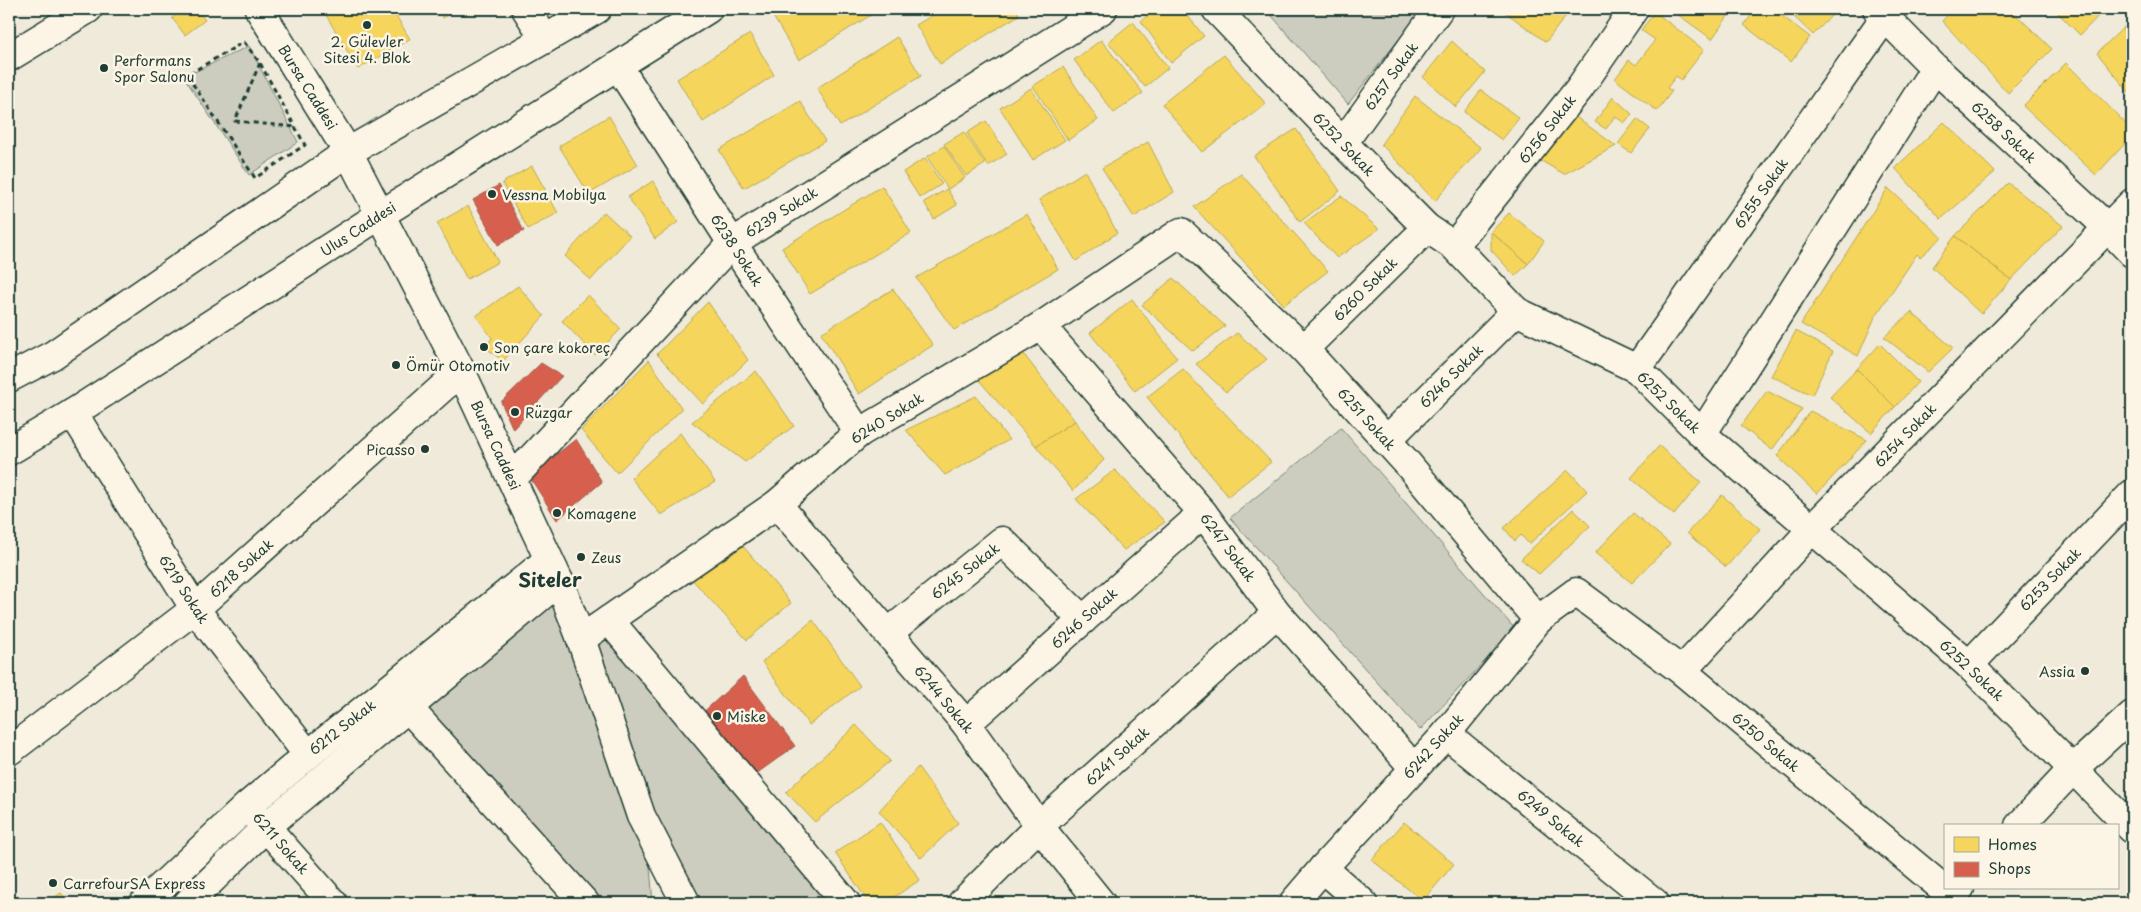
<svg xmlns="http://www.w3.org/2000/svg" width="2141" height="912" font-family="'Playpen Sans',sans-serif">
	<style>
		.green { fill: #cccdbf; stroke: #76857a }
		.homes { fill: #f6d55c; stroke: #b6a750 }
		.shops { fill: #d6604d; stroke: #9f5646 }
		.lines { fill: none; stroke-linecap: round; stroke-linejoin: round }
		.street-casing { stroke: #1f3d34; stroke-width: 31 }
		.secondary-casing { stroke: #1f3d34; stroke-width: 31 }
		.primary-casing { stroke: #1f3d34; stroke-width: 31 }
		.path { stroke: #1f3d34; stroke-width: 3; stroke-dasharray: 5 4; stroke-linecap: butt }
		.street { stroke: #fcf5e5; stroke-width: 28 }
		.secondary { stroke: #fcf5e5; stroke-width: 28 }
		.primary { stroke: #fcf5e5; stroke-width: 28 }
		.poi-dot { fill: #1f3d34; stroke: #fcf5e5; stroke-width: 2 }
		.labels { text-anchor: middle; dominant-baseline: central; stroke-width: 5; stroke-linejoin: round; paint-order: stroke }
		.poi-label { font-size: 14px; fill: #1f3d34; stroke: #fcf5e5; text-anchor: start }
		.street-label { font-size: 14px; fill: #1f3d34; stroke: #fcf5e5 }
		.district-label { font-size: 19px; font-weight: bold; fill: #1f3d34; stroke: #fcf5e5 }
	</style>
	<rect width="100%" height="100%" fill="#efeada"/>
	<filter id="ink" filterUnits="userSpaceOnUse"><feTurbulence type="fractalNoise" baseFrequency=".02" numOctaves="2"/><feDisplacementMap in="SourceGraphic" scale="10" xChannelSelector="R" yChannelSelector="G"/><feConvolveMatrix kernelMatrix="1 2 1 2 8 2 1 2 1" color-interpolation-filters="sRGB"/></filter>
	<g filter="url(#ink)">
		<g class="green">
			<path d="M 1266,9 L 1423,9 L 1348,104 Z"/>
			<path d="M 249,46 L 298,142 L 249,175 L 184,77 Z"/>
			<path d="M 1341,428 L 1515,629 L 1420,730 L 1230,518 Z"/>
			<path d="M 559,581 L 581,639 L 609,620 L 846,903 L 686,903 L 647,831 L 653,903 L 585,903 L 408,707 Z"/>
		</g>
		<g class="homes">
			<path d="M 184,9 L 196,9 L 205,20 L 185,35 L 172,18 Z"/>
			<path d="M 326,9 L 392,9 L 410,39 L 358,69 L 323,10 Z"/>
			<path d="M 437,9 L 459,9 L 443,18 Z"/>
			<path d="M 788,9 L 868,9 L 871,15 L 799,60 L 774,18 Z"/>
			<path d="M 943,9 L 1016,9 L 1019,15 L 940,64 L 916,25 Z"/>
			<path d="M 1156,9 L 1182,9 L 1204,36 L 1171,63 L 1141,21 Z"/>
			<path d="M 1501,9 L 1563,9 L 1568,13 L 1546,42 Z"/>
			<path d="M 1670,9 L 1733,9 L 1712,39 Z"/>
			<path d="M 1756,9 L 1773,9 L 1810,37 L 1791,62 L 1744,25 Z"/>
			<path d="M 1786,9 L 1828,9 L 1833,14 L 1813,35 Z"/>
			<path d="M 1953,9 L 2010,9 L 2052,49 L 2008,93 L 1942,21 Z"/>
			<path d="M 2054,9 L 2105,9 L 2080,35 Z"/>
			<path d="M 1655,12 L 1704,50 L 1681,80 L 1676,76 L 1667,88 L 1672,91 L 1657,111 L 1615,79 L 1629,60 L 1636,65 L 1655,40 L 1641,30 Z"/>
			<path d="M 1133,22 L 1168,68 L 1145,87 L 1108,42 Z"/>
			<path d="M 2127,24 L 2132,29 L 2132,96 L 2097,53 Z"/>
			<path d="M 750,34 L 774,75 L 703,122 L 677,79 Z"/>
			<path d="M 897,37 L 921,76 L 840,126 L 817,88 Z"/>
			<path d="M 1101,40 L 1143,93 L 1114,113 L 1074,60 Z"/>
			<path d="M 1452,41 L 1485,72 L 1456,107 L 1423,77 Z"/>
			<path d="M 1224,55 L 1266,104 L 1202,152 L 1162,104 Z"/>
			<path d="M 2066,63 L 2132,130 L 2132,136 L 2096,175 L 2023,106 Z"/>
			<path d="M 1063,67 L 1098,120 L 1068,140 L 1033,86 Z"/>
			<path d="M 1031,88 L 1065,140 L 1033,160 L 1000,108 Z"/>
			<path d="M 1481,90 L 1519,118 L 1502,140 L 1464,112 Z"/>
			<path d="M 1415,96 L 1481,148 L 1435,201 L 1381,144 Z"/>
			<path d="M 1613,97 L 1632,114 L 1624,123 L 1615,116 L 1606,129 L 1595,122 Z"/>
			<path d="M 800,101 L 825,141 L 744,188 L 719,150 Z"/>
			<path d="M 1569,112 L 1616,146 L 1564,174 L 1536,158 Z"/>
			<path d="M 609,116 L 638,165 L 589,194 L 559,146 Z"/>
			<path d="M 1637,119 L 1650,129 L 1631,153 L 1618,144 Z"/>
			<path d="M 986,121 L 1007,154 L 988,166 L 967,133 Z"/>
			<path d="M 1944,122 L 1995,172 L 1941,219 L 1895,168 Z"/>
			<path d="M 1296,129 L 1340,191 L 1300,222 L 1254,156 Z"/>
			<path d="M 964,132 L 985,164 L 966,176 L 944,144 Z"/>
			<path d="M 1148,142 L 1174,192 L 1134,217 L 1102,168 Z"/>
			<path d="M 944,146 L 965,178 L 948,189 L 927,157 Z"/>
			<path d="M 925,158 L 942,184 L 920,198 L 903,172 Z"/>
			<path d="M 532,166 L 558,213 L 528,229 L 502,183 Z"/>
			<path d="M 1085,171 L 1117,233 L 1076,261 L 1039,200 Z"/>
			<path d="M 1241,174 L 1328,271 L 1284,305 L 1194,207 Z"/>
			<path d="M 653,181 L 678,222 L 655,239 L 628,197 Z"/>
			<path d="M 2008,183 L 2063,226 L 2011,280 L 1955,236 Z"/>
			<path d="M 882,186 L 911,233 L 810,294 L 782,248 Z"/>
			<path d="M 1888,188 L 1942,237 L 1920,257 L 1917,254 L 1875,317 L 1858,356 L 1801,324 Z"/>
			<path d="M 947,189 L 957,205 L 934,219 L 924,202 Z"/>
			<path d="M 1341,196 L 1379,229 L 1337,258 L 1304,223 Z"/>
			<path d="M 468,206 L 498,262 L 467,279 L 437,223 Z"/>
			<path d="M 604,212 L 630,236 L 591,280 L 565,256 Z"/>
			<path d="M 1509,213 L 1544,241 L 1528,264 L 1491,232 Z"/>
			<path d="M 1027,214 L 1058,269 L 954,330 L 916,278 Z"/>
			<path d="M 1491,232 L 1528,264 L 1515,276 L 1491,250 Z"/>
			<path d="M 1955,236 L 2011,280 L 1981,314 L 1932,267 Z"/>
			<path d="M 1173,278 L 1225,326 L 1193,351 L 1142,305 Z"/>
			<path d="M 518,286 L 544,316 L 503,361 L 485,347 L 492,338 L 476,316 Z"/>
			<path d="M 893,289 L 933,345 L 859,394 L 821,333 Z"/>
			<path d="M 588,295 L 621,329 L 595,355 L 562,321 Z"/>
			<path d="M 1132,299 L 1177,358 L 1135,391 L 1090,333 Z"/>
			<path d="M 708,302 L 748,360 L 703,404 L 657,354 Z"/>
			<path d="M 1911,312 L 1953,348 L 1928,372 L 1884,337 Z"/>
			<path d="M 1796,331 L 1833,351 L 1812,395 L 1771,376 Z"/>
			<path d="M 1237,333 L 1267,359 L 1226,392 L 1196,364 Z"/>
			<path d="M 1880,344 L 1918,382 L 1895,407 L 1857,369 Z"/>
			<path d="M 1022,352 L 1075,421 L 1036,446 L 978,379 Z"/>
			<path d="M 649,360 L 682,409 L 617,473 L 581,430 Z"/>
			<path d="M 1183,369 L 1271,462 L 1228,496 L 1147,397 Z"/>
			<path d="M 1857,369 L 1895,407 L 1871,433 L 1830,397 Z"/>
			<path d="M 756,371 L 794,426 L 745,462 L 692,422 Z"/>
			<path d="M 1767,391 L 1802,409 L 1772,450 L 1741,426 Z"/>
			<path d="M 976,396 L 1009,440 L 945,475 L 906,430 Z"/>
			<path d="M 1810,411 L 1867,440 L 1817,494 L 1777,456 Z"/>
			<path d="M 1075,421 L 1104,460 L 1073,491 L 1036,446 Z"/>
			<path d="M 680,433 L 715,482 L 661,515 L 631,478 Z"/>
			<path d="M 1659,446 L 1701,482 L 1674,515 L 1631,478 Z"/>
			<path d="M 1115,470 L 1165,522 L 1124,550 L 1076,499 Z"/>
			<path d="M 1568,470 L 1587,491 L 1529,544 L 1521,535 L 1515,541 L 1504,528 Z"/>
			<path d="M 1722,495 L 1760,529 L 1726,567 L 1687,533 Z"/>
			<path d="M 1573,509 L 1590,526 L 1539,574 L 1521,559 Z"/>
			<path d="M 1633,513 L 1670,544 L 1632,583 L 1595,553 Z"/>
			<path d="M 737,539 L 791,603 L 747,640 L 688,575 Z"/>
			<path d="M 813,620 L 860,686 L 809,725 L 762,662 Z"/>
			<path d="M 856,725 L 890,761 L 815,822 L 786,792 Z"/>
			<path d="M 918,767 L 958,823 L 921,858 L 879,811 Z"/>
			<path d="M 880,822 L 920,880 L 885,903 L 869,903 L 835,853 Z"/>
			<path d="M 1404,822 L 1454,864 L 1423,901 L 1372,860 Z"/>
			<path d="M 61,893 L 70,903 L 46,903 Z"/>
		</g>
		<g class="shops">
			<path d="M 499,185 L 524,231 L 498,245 L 473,200 Z"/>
			<path d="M 541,363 L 562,376 L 513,429 L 501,402 Z"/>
			<path d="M 576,439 L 602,482 L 557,520 L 529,476 Z"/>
			<path d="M 743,676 L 795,746 L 749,779 L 699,716 Z"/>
		</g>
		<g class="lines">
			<g class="street-casing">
				<g id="street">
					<path d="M 526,9 L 545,39"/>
					<path d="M 1216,9 L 1343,143 L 1427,228 L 1454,246 L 1516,311 L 1637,369 L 1702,434 L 1969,665 L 2073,769"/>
					<path d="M 1877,9 L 1935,68 L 2107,227 L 2132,253"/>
					<path d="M 9,57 L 88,9"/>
					<path d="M 618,66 L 732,243 L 859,433"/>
					<path d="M 1343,143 L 1439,9"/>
					<path d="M 1454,246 L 1579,89 L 1634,9"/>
					<path d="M 1041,326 L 1203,513 L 1277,613 L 1414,768"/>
					<path d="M 1304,349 L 1427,228"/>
					<path d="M 1637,369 L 1885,17"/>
					<path d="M 73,413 L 195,609 L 308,755"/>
					<path d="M 1702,434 L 1935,68"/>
					<path d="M 1386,441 L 1516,311"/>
					<path d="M 512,479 L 732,243 L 1103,9"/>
					<path d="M 777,504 L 966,724 L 1039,826 L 1101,903"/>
					<path d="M 609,620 L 846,903"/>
					<path d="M 888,633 L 1002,541 L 1083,620"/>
					<path d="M 581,639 L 777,504 L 859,433 L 1041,326 L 1181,232 L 1304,349 L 1407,463 L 1538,620"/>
					<path d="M 1969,665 L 2132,494"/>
					<path d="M 1682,671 L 1811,530 L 2132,203"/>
					<path d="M 392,690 L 585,903"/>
					<path d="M 966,724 L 1203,513"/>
					<path d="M 1446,734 L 1655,903"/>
					<path d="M 9,751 L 195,609 L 461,371"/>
					<path d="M 250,809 L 333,903"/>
					<path d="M 1323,868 L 1363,903"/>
					<path d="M 962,903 L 1039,826 L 1277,613"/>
					<path d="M 1293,903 L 1323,868 L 1446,734 L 1538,620 L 1576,592 L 1682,671 L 1952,896"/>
				</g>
			</g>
			<g class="secondary-casing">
				<g id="secondary">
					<path d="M 259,9 L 348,152 L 461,371 L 559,581 L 581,639 L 641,816 L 686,903"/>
					<path d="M 2073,769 L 2132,829"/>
					<path d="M 2019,826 L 2073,769 L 2132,715"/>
					<path d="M 144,903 L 247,806 L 308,755 L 548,560"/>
					<path d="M 188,903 L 267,826 L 559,581"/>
					<path d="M 1946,903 L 1960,888"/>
				</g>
			</g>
			<g class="primary-casing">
				<g id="primary">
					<path d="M 9,378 L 53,355 L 348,152 L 597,9"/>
					<path d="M 9,451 L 73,413 L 380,215 L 708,9"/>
				</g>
			</g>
			<g class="path">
				<path d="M 244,42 L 260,63 L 305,145 L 255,178 L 187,75 Z"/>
				<path d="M 260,63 L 235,121 L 295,127"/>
			</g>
			<use href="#street" class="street"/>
			<use href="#secondary" class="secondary"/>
			<use href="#primary" class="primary"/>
		</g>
	</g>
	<g class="poi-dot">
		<circle cx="367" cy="25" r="5"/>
		<circle cx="104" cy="68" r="5"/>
		<circle cx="492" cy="194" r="5"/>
		<circle cx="484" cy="347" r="5"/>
		<circle cx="396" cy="365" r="5"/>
		<circle cx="515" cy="412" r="5"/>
		<circle cx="425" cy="449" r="5"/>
		<circle cx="557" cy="513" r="5"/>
		<circle cx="581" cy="557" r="5"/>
		<circle cx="2085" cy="671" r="5"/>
		<circle cx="717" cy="716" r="5"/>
		<circle cx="53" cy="883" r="5"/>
	</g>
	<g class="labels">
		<g class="poi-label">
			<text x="367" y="41" text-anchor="middle">2. Gülevler<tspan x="367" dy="16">Sitesi 4. Blok</tspan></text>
			<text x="114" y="60">Performans<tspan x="114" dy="16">Spor Salonu</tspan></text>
			<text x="502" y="194">Vessna Mobilya</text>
			<text x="494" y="347">Son çare kokoreç</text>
			<text x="406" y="365">Ömür Otomotiv</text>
			<text x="525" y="412">Rüzgar</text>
			<text x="415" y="449" text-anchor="end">Picasso</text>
			<text x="567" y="513">Komagene</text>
			<text x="591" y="557">Zeus</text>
			<text x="2075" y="671" text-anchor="end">Assia</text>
			<text x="727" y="716">Miske</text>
			<text x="63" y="883">CarrefourSA Express</text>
		</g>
		<g class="street-label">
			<text transform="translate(1391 76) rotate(-54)">6257 Sokak</text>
			<text transform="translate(308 87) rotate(58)">Bursa Caddesi</text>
			<text transform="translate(1547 129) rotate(-52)">6256 Sokak</text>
			<text transform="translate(2004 132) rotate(43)">6258 Sokak</text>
			<text transform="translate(1344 144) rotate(46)">6252 Sokak</text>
			<text transform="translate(1761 193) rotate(-55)">6255 Sokak</text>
			<text transform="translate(781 212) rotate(-32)">6239 Sokak</text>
			<text transform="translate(358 229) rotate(-33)">Ulus Caddesi</text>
			<text transform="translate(737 250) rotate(57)">6238 Sokak</text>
			<text transform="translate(1365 289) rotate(-45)">6260 Sokak</text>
			<text transform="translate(1451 376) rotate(-45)">6246 Sokak</text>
			<text transform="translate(1669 402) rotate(44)">6252 Sokak</text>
			<text transform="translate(887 418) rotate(-32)">6240 Sokak</text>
			<text transform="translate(1367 419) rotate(48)">6251 Sokak</text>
			<text transform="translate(1905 435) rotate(-46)">6254 Sokak</text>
			<text transform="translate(496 445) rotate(65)">Bursa Caddesi</text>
			<text transform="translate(1228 547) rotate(53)">6247 Sokak</text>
			<text transform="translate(241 568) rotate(-42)">6218 Sokak</text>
			<text transform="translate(965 571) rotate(-38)">6245 Sokak</text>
			<text transform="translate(2050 579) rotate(-46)">6253 Sokak</text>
			<text transform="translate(184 589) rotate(57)">6219 Sokak</text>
			<text transform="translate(1084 618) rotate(-42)">6246 Sokak</text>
			<text transform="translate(1972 670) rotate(43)">6252 Sokak</text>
			<text transform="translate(944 699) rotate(50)">6244 Sokak</text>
			<text transform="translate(342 727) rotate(-38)">6212 Sokak</text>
			<text transform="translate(1766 742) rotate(40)">6250 Sokak</text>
			<text transform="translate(1433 746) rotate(-48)">6242 Sokak</text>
			<text transform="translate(1117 756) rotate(-42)">6241 Sokak</text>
			<text transform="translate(1551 818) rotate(39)">6249 Sokak</text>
			<text transform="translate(281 843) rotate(49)">6211 Sokak</text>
		</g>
		<g class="district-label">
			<text x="550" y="579">Siteler</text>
		</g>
	</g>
	<rect width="2141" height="912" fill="none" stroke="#fcf5e5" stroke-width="30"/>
	<rect x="15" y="15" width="2111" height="882" fill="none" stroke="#1f3d34" stroke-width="2" filter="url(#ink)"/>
	<rect x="1944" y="824" width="175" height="65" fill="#fcf5e5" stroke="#a4ab9e"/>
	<rect x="1954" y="837" width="25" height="15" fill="#f6d55c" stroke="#a4ab9e"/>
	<text x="1988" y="850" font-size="15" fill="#1f3d34">Homes</text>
	<rect x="1954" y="862" width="25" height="15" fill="#d6604d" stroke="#a4ab9e"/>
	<text x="1988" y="874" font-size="15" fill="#1f3d34">Shops</text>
</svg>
